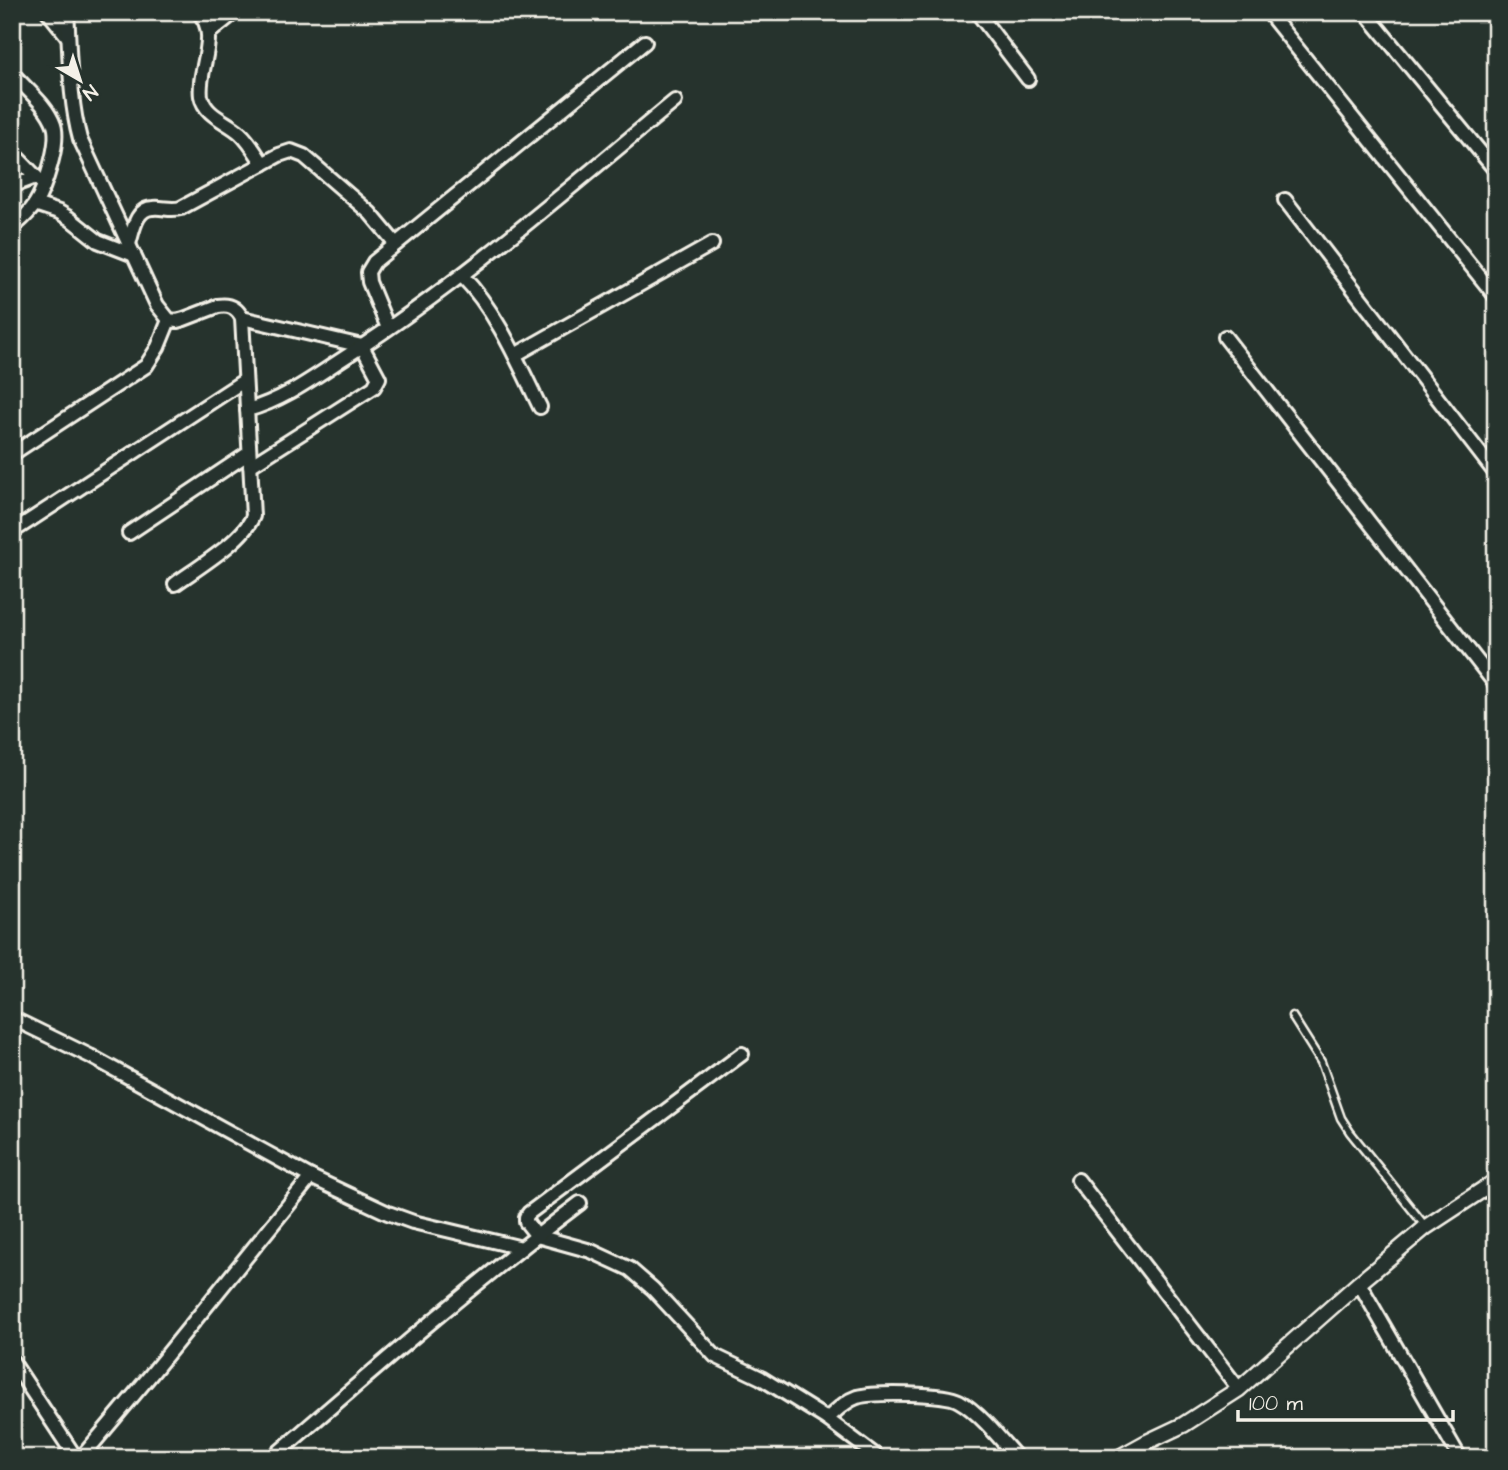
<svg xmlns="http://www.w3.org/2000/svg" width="1508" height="1470" font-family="'Architects Daughter',sans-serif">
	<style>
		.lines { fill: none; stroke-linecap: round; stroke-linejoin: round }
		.service-casing { stroke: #f4f1e8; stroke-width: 11 }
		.minor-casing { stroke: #f4f1e8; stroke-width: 18 }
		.tertiary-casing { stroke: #f4f1e8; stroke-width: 19 }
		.service { stroke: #26332d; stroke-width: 6 }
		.minor { stroke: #26332d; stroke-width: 12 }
		.tertiary { stroke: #26332d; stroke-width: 14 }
	</style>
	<rect width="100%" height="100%" fill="#26332d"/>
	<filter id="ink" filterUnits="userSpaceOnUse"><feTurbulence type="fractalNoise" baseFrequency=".0143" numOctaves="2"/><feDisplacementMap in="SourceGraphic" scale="14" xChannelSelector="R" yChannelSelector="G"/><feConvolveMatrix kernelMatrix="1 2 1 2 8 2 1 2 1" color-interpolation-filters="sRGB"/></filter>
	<g filter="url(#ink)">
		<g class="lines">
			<g class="service-casing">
				<path id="service" d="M 1292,1016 L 1321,1062 L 1341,1118 L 1350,1132 L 1426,1227"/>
			</g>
			<g class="minor-casing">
				<g id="minor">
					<path d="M 48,12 L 68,37"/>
					<path d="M 67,12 C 70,55 69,98 80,139 L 157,305 L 169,320 L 177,321 L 184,319 L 218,306 C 230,304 237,308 242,318 L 253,516 C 244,540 197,568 175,584"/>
					<path d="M 198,12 C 221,34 197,69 201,96 C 205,116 227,121 240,133 C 249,141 256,153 263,164"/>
					<path d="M 977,12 L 1028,79"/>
					<path d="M 1268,12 L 1496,297"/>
					<path d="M 1365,12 L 1496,171"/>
					<path d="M 209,33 L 235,12"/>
					<path d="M 12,73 C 26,89 47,105 54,125 C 60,143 45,188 35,204 C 29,214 20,221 12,228"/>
					<path d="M 12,152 L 43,184"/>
					<path d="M 12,186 L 36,177"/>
					<path d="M 1285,200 L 1496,474"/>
					<path d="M 35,204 L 59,212 L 69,218 L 98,241 L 134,255"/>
					<path d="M 129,244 C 133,231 136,208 153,208 C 163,207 171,211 181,208 L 279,155 L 291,151 L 304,156 L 370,213 L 396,244"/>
					<path d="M 462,276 C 496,310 519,364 540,407"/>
					<path d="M 242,318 L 362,346 L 379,378 L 374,387 L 250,466"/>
					<path d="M 388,328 L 369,282 L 368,272 L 374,262 L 645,42"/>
					<path d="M 1225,337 L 1496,685"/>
					<path d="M 515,355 L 712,244"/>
					<path d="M 247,410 C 285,400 317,375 350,354 C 465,280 569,188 675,101"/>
					<path d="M 12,454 L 146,366 L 158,347 L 169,320"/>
					<path d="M 12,532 L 245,380"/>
					<path d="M 129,533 L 249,453"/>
					<path d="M 12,1018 L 90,1056 L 311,1177 L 388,1213 L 413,1222 L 522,1248"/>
					<path d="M 742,1054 L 529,1213 L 526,1217 L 526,1222 L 537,1236 L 591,1251 L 630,1269 L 653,1289 L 715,1356 L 761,1378 L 827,1419 L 879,1458"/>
					<path d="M 1078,1180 L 1239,1389"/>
					<path d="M 1359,1283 L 1460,1458"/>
					<path d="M 12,1361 L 76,1458"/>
					<path d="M 827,1419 C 836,1411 845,1401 857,1397 C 874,1392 945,1393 959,1401 C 979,1412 1002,1441 1017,1458"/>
					<path d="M 81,1458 L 149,1377 L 311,1177"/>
					<path d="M 272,1458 C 373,1371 474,1283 580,1203"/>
				</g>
			</g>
			<g class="tertiary-casing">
				<path id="tertiary" d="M 1118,1458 L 1147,1442 L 1183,1425 L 1239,1389 L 1359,1283 L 1426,1227 L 1496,1181"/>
			</g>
			<use href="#service" class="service"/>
			<use href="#minor" class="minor"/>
			<use href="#tertiary" class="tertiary"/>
		</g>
	</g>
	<rect width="1508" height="1470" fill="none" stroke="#26332d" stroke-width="42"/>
	<rect x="21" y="21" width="1466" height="1428" fill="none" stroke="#f4f1e8" stroke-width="2.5" filter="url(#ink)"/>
	<g transform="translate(80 80) rotate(141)" stroke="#26332d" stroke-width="5" paint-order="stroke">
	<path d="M0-5L12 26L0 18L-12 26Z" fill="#f4f1e8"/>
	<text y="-10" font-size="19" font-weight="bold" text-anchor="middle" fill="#f4f1e8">N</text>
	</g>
	<path d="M1238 1410v10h215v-10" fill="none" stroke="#f4f1e8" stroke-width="3.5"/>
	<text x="1249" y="1410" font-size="21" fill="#f4f1e8" stroke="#26332d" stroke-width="5" paint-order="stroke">100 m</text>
</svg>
